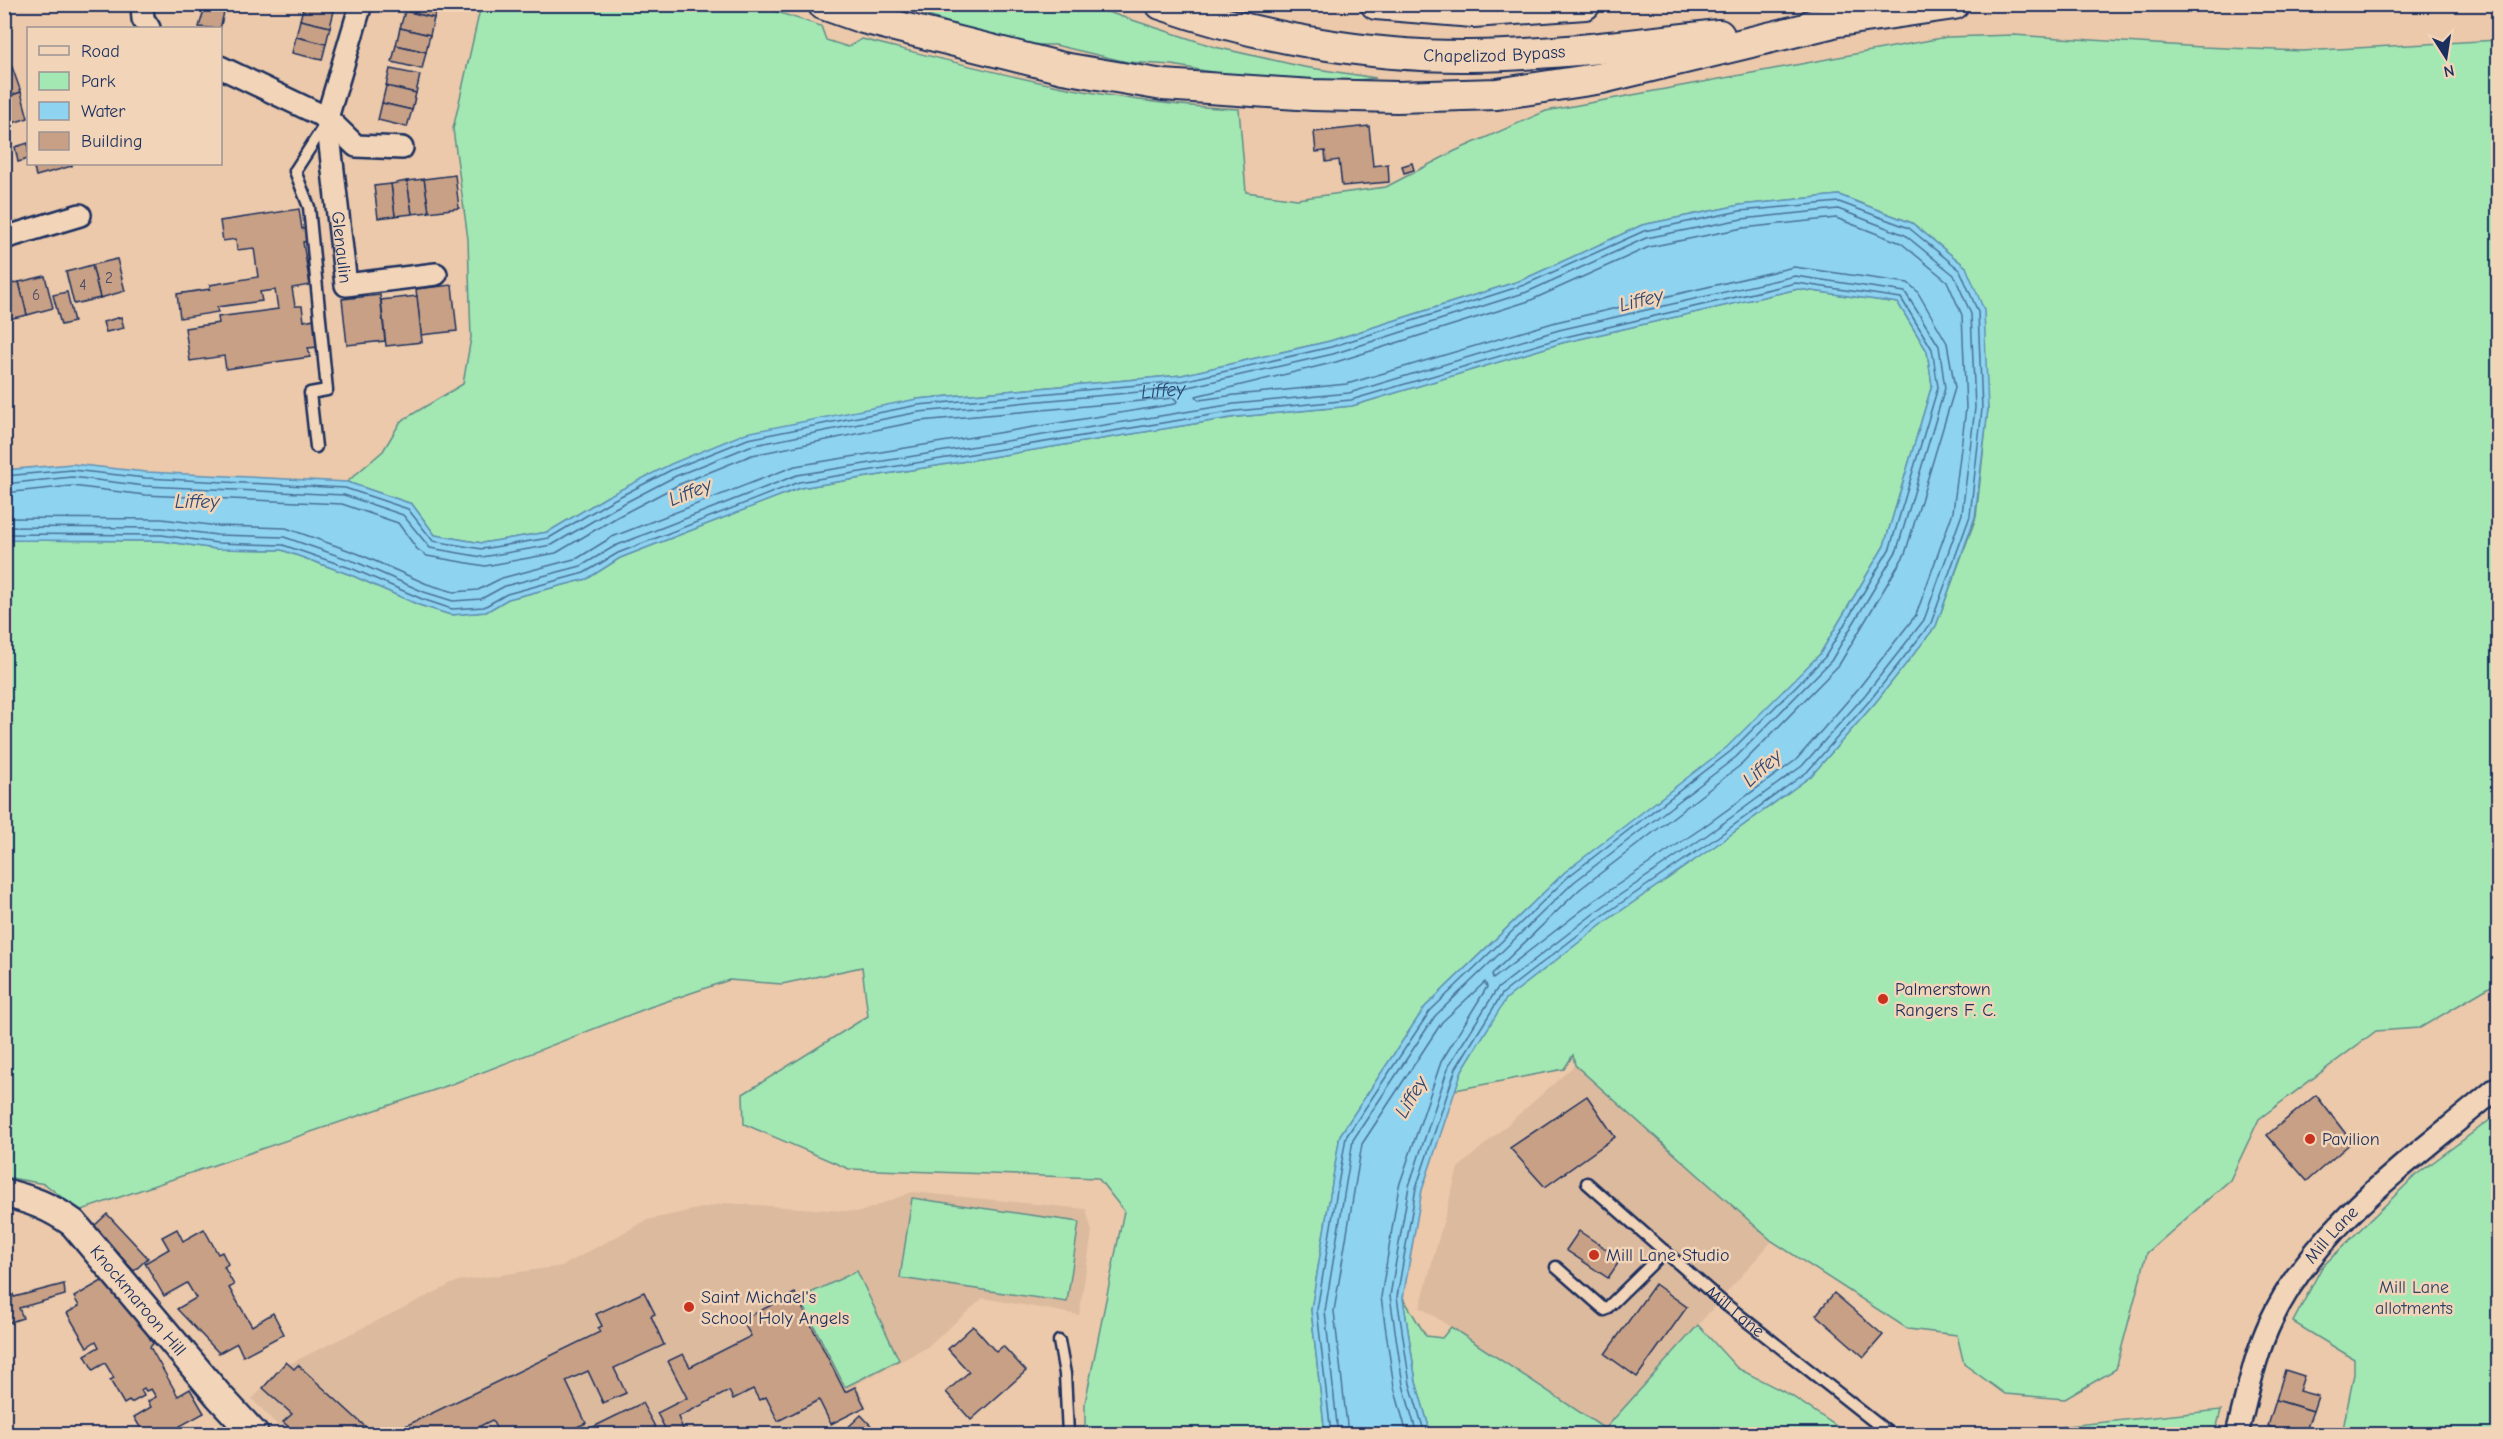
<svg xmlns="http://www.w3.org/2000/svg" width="2503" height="1439" font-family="'Comic Neue',sans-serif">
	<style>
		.built { fill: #dcba9e }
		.green { fill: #a3e8b3; stroke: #5f8c88; stroke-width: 1.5 }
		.water { fill: #8ed3f0; stroke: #6091b6; stroke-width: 1.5 }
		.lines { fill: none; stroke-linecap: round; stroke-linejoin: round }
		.shore { stroke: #497198; stroke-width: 1.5 }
		.building { fill: #c7a086; stroke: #1b2f5e; stroke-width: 1.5 }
		.service-casing { stroke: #1b2f5e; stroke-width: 15 }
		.minor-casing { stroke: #1b2f5e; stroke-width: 26 }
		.tertiary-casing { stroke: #1b2f5e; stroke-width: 32 }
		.secondary-casing { stroke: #1b2f5e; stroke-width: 34 }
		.service { stroke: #f2d5b8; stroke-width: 10 }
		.minor { stroke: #f2d5b8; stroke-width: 21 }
		.tertiary { stroke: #f2d5b8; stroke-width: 27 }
		.secondary { stroke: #f2d5b8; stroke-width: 30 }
		.poi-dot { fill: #c8321e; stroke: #f2d5b8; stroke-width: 2 }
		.labels { text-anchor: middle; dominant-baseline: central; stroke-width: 5; stroke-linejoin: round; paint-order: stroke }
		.number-label { font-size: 15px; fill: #464b68 }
		.street-label { font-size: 18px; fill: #1b2f5e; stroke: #f2d5b8 }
		.poi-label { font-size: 18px; fill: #1b2f5e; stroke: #f2d5b8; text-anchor: start }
		.park-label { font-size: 18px; fill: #294266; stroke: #f2d5b8 }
		.water-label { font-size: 20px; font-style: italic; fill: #2c4874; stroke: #f2d5b8 }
	</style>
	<rect width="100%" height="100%" fill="#ebc9aa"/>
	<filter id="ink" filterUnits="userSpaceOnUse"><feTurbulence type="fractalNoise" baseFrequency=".0167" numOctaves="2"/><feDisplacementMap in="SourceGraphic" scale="12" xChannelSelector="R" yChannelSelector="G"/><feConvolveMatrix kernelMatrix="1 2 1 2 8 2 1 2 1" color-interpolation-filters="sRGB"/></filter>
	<g filter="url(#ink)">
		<g class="built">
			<path d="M 1575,1065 L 1772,1241 L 1606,1429 L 1420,1307 L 1458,1168 Z"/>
			<path d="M 912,1192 L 1086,1209 L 1092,1232 L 1079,1315 L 983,1298 L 926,1348 L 856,1384 L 866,1405 L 807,1434 L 732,1434 L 727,1431 L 721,1434 L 286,1434 L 252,1399 L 285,1366 L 458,1281 L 562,1266 L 647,1220 L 725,1203 L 860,1212 Z"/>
		</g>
		<g class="green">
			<path d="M 481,5 L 755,5 L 821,26 L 826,40 L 848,47 L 862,39 C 986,70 1110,105 1239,109 L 1246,192 L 1297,199 L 1386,187 L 1455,151 L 1546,111 L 1947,37 L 2013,35 L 2202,47 L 2302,51 L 2498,40 L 2498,982 L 2420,1028 L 2376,1031 L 2259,1119 L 2230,1180 L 2147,1253 L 2116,1369 L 2065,1399 L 2005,1394 L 1964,1364 L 1957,1335 L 1908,1329 L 1772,1241 L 1575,1065 L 1573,1055 L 1564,1069 L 1455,1090 L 1462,1070 L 1505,999 L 1609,919 L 1715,846 L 1811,776 L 1875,703 L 1936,626 L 1976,517 L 1988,409 L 1966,267 L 1912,223 L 1839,195 L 1740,205 L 1642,225 L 1522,280 L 1330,341 L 1182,375 L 917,399 L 608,496 L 548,532 L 482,543 L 435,535 L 412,504 L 347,482 L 383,451 L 401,421 L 463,384 L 471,338 L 468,239 L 453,129 Z"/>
			<path d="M 912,5 L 1086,5 L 1215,47 L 1304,67 L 1376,78 L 1349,81 L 1223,74 L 1172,65 L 1127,62 L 1055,45 L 1019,45 L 925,15 Z"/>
			<path d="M 1798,289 L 1898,303 L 1927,351 L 1932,385 L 1884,546 L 1820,654 L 1725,754 L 1565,872 L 1425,1007 L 1340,1135 L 1311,1310 L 1325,1434 L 1085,1434 L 1085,1403 L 1124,1211 L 1098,1178 L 849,1169 L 744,1124 L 743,1094 L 868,1016 L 862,967 L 782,984 L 729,980 L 650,1007 L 452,1084 L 79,1211 L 45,1184 L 5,1177 L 4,540 L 162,541 L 216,549 L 282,550 L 351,575 L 419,605 L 451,615 L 486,612 L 508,599 L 587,579 L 620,558 L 800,488 L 1237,417 L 1352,406 L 1562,343 Z"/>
			<path d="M 2498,1114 L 2498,1434 L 2342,1434 L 2354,1374 L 2354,1359 L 2293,1322 L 2322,1267 L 2416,1175 Z"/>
			<path d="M 912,1198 L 1079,1222 L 1067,1302 L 900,1278 Z"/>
			<path d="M 857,1271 L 899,1360 L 845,1387 L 800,1298 Z"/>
			<path d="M 1403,1298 L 1426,1336 L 1442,1338 L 1451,1327 L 1605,1429 L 1698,1325 L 1737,1368 L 1790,1395 L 1848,1434 L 1431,1434 L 1416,1382 Z"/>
			<path d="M 2221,1410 L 2215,1434 L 2025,1434 L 2028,1430 Z"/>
		</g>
		<path class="water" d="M 1839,195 L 1912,223 L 1966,267 L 1984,310 L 1988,409 L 1975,517 L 1936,626 L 1875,703 L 1811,776 L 1715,846 L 1609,919 L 1506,999 L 1462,1070 L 1422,1190 L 1403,1298 L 1416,1382 L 1431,1434 L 1325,1434 L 1311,1310 L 1340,1135 L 1425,1007 L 1565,872 L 1727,747 L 1820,654 L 1884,546 L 1932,385 L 1927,351 L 1898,303 L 1798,289 L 1562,343 L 1352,406 L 1237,417 L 800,488 L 620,558 L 587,579 L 508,599 L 486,612 L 451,615 L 419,605 L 351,575 L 282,550 L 216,549 L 162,541 L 5,540 L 5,470 L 72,464 L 146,472 L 347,482 L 412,504 L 435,535 L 482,543 L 548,532 L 608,496 L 671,464 L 746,433 L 917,399 L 1182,375 L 1330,341 L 1522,280 L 1642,225 L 1740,205 Z"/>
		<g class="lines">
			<g class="shore">
				<path d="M 1836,218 L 1901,243 L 1947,281 L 1962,315 L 1966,408 L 1953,512 L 1916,615 L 1858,689 L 1796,760 L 1702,828 L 1595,900 L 1493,979 L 1492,974 L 1580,889 L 1742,764 L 1839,665 L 1905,554 L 1955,388 L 1947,343 L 1917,291 L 1908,283 L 1794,267 L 1556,322 L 1347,384 L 1235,395 L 1199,400 L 1196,396 L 1336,362 L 1529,301 L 1649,247 L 1743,228 Z"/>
				<path d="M 4,476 L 72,470 L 146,478 L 345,488 L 408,509 L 433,541 L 482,549 L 549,538 L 611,501 L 673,469 L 748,439 L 918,405 L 1183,381 L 1331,347 L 1524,285 L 1644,231 L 1740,211 L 1839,202 L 1909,228 L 1960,270 L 1978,312 L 1982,409 L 1970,516 L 1931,623 L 1871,699 L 1807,772 L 1712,841 L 1605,914 L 1502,994 L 1456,1068 L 1416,1188 L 1397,1297 L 1410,1384 L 1425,1434"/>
				<path id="s1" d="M 4,484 L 72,477 L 145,486 L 344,495 L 403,515 L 430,548 L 482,557 L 552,545 L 615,508 L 676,476 L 750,446 L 919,412 L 1184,388 L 1333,354 L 1527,292 L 1646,238 L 1742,219 L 1838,209 L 1905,235 L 1954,275 L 1971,314 L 1975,408 L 1962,514 L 1924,620 L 1865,695 L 1802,766 L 1707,835 L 1601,908 L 1497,989 L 1449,1065 L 1409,1186 L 1390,1296 L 1403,1385 L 1417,1434"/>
				<path d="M 4,493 L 72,486 L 145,495 L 342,504 L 398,523 L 417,549 L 427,556 L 485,566 L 556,553 L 619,516 L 680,484 L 752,455 L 920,421 L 1174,398 L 1177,401 L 1175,404 L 795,466 L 612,537 L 578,558 L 502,578 L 478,590 L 454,592 L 427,584 L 359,554 L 286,528 L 218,526 L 162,519 L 4,518"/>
				<path d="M 4,527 L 162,528 L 217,535 L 284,537 L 356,562 L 424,592 L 453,601 L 481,599 L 505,586 L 581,566 L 615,546 L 797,475 L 1234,404 L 1349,393 L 1559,330 L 1795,276 L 1905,292 L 1939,346 L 1945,388 L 1897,550 L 1831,661 L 1736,757 L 1574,882 L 1435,1016 L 1353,1140 L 1325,1311 L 1338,1434"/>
				<path d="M 4,534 L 162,535 L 217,543 L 283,545 L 353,569 L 422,599 L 452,609 L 484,607 L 507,594 L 584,573 L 618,553 L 799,482 L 1236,411 L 1351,400 L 1561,338 L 1796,283 L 1901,298 L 1932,349 L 1938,387 L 1890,548 L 1825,657 L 1731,751 L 1569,876 L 1430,1011 L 1346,1137 L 1317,1310 L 1331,1434"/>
				<path d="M 1348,1434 L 1334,1311 L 1362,1144 L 1442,1022 L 1485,982 L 1487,987 L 1441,1062 L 1399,1186 L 1381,1297 L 1394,1387 L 1407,1434"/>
			</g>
		</g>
		<g class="building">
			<path d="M 195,4 L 226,4 L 220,29 L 199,27 L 204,10 L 194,8 Z"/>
			<path d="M 304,4 L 334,11 L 330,27 L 300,20 Z"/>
			<path d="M 309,4 L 335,4 L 334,11 Z"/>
			<path d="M 406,4 L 437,4 L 434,18 L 405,11 Z"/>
			<path d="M 405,11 L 434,18 L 430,35 L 400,28 Z"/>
			<path d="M 300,20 L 330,27 L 326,44 L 296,37 Z"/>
			<path d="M 400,28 L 430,35 L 426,52 L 396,45 Z"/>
			<path d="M 296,37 L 326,44 L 322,60 L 292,53 Z"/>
			<path d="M 396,45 L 426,52 L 422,69 L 392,62 Z"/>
			<path d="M 12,67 L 21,92 L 4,98 L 4,70 Z"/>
			<path d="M 390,69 L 420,75 L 416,93 L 386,86 Z"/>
			<path d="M 386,86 L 416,93 L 412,110 L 382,103 Z"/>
			<path d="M 21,92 L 28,118 L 4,126 L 4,98 Z"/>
			<path d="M 382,103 L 412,110 L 407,127 L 378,120 Z"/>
			<path d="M 1369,126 L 1373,166 L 1388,164 L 1389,182 L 1342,186 L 1339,160 L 1326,162 L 1325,151 L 1316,152 L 1314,132 Z"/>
			<path d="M 28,143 L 28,159 L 18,162 L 15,147 Z"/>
			<path d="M 1412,163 L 1414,170 L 1404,173 L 1402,166 Z"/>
			<path d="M 33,164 L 72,164 L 72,166 L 36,176 Z"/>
			<path d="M 455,175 L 459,208 L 429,212 L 424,179 Z"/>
			<path d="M 424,179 L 429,212 L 412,214 L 407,181 Z"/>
			<path d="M 407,181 L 412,214 L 395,216 L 391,184 Z"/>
			<path d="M 391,184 L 395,216 L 378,218 L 374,186 Z"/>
			<path d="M 299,209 L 302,229 L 310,228 L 312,241 L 303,242 L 310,285 L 292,288 L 295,306 L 302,306 L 304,321 L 314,319 L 318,347 L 308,348 L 310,357 L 226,369 L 224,356 L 190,361 L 185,328 L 219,323 L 218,317 L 278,309 L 275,290 L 260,292 L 262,301 L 217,307 L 218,312 L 180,318 L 177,294 L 210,289 L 210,285 L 258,277 L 254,248 L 237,250 L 236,239 L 223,241 L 220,221 Z"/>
			<path d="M 117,259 L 125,291 L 100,298 L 92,265 Z"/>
			<path d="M 92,265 L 100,298 L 74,304 L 66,272 Z"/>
			<path d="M 45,276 L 53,308 L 27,315 L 19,282 Z"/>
			<path d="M 19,282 L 27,315 L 4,320 L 4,286 Z"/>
			<path d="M 452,285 L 457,331 L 421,335 L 416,289 Z"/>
			<path d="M 67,292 L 74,322 L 61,325 L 53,295 Z"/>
			<path d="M 380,295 L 385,341 L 347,345 L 342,299 Z"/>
			<path d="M 417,296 L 422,342 L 386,346 L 381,300 Z"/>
			<path d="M 121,317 L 124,328 L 106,332 L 103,322 Z"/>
			<path d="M 2316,1095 L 2352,1142 L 2307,1181 L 2267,1135 Z"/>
			<path d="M 1587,1096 L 1615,1137 L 1545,1187 L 1510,1148 Z"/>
			<path d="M 107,1214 L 148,1258 L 134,1271 L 93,1227 Z"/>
			<path d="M 177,1229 L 183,1241 L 204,1229 L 218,1254 L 222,1252 L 228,1264 L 224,1267 L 234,1285 L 229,1288 L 252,1326 L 273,1313 L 284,1334 L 243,1356 L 237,1343 L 219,1353 L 177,1309 L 196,1298 L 187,1283 L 164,1296 L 145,1263 L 169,1249 L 162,1237 Z"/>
			<path d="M 1579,1231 L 1621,1259 L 1608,1278 L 1566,1250 Z"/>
			<path d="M 107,1278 L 116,1288 L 130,1313 L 134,1311 L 153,1344 L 150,1347 L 178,1396 L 190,1389 L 204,1413 L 180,1426 L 183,1434 L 144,1434 L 134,1417 L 151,1407 L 148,1401 L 156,1397 L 151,1389 L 146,1391 L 144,1388 L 141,1390 L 144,1396 L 131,1403 L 129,1401 L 124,1404 L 110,1380 L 114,1378 L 105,1363 L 93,1370 L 85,1355 L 99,1347 L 96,1341 L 87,1347 L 67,1313 L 79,1306 L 74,1297 Z"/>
			<path d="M 4,1279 L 7,1279 L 14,1297 L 64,1284 L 65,1295 L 19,1308 L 23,1318 L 4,1324 Z"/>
			<path d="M 1655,1284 L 1687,1307 L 1637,1377 L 1605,1354 Z"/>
			<path d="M 644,1292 L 655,1314 L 651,1316 L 664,1345 L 614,1368 L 626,1393 L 603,1403 L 588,1371 L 566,1381 L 586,1423 L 561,1434 L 499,1434 L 492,1420 L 480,1426 L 485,1434 L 297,1434 L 283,1422 L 292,1414 L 263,1388 L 286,1362 L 294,1369 L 298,1365 L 369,1430 L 389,1434 L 600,1332 L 598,1328 L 602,1326 L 596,1314 Z"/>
			<path d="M 795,1293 L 845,1392 L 855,1387 L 865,1407 L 831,1424 L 819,1400 L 778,1421 L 766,1397 L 759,1400 L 753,1389 L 733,1399 L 729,1391 L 678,1417 L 684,1431 L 676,1434 L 668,1434 L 657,1413 L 687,1398 L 668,1361 L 683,1354 L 690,1367 L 751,1336 L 742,1320 Z"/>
			<path d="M 1834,1293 L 1883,1335 L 1864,1357 L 1816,1315 Z"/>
			<path d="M 973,1326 L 996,1352 L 1003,1346 L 1026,1371 L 971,1420 L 946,1392 L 969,1372 L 948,1349 Z"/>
			<path d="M 2285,1370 L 2304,1376 L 2299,1391 L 2318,1396 L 2313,1411 L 2276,1400 Z"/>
			<path d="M 2276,1400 L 2313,1411 L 2305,1433 L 2290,1428 L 2288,1433 L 2268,1426 Z"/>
			<path d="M 642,1403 L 659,1434 L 579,1434 Z"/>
			<path d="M 861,1415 L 879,1434 L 841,1434 Z"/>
		</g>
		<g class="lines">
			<g class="service-casing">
				<g id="service">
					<path d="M 316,447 L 310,393 L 327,390 L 309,207 L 295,171 L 324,126"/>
					<path id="s2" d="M 1587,1183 L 1720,1300 L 1890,1434"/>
					<path d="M 1556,1267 L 1605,1310 L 1665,1251"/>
					<path d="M 1059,1341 L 1065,1374 L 1068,1434"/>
				</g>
			</g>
			<g class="minor-casing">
				<g id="minor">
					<path d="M 142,4 L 143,19 L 149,28"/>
					<path id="s3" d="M 361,4 L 327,118 L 346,285 L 436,274"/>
					<path d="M 220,67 L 327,118 L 356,146 L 402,148"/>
					<path d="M 4,238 L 80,215"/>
					<path id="s4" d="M 2237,1434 C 2247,1397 2254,1356 2271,1321 C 2316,1224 2419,1155 2498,1087"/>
				</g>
			</g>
			<g class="tertiary-casing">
				<g id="tertiary">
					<path id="s5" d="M 4,1193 C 30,1199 51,1207 73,1223 L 218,1395 L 254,1434"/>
				</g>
			</g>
			<g class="secondary-casing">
				<g id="secondary">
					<path d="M 823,4 L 863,18 L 1063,68 L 1163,85 L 1313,95 L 1397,97 L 1497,94 L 1602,78 L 1830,23"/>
					<path id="s6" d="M 1161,4 C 1256,37 1369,57 1470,56 C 1553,55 1636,44 1719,35"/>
					<path d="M 1376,4 L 1473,12 L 1585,4"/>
					<path d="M 1811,25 L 1954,4"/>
				</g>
			</g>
			<use href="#service" class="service"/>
			<use href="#minor" class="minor"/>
			<use href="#tertiary" class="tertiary"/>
			<use href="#secondary" class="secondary"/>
		</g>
	</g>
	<g class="poi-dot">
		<circle cx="1883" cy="999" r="6"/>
		<circle cx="2310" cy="1139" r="6"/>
		<circle cx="1594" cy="1255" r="6"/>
		<circle cx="689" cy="1307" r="6"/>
	</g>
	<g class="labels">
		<g class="number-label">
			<text x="109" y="278">2</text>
			<text x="83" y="285">4</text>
			<text x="36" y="295">6</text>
		</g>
		<g class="street-label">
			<text stroke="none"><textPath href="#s6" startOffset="339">Chapelizod Bypass</textPath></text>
			<text stroke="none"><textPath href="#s3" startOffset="249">Glenaulin</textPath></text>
			<text stroke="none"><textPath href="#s4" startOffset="224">Mill Lane</textPath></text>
			<text stroke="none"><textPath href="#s5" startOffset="177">Knockmaroon Hill</textPath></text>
			<text stroke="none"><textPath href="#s2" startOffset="196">Mill Lane</textPath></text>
		</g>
		<g class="poi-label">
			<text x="1895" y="989">Palmerstown<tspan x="1895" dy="21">Rangers F. C.</tspan></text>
			<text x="2322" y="1139">Pavilion</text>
			<text x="1606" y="1255">Mill Lane Studio</text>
			<text x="701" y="1297">Saint Michael's<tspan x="701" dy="21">School Holy Angels</tspan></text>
		</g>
		<g class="park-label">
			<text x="2414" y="1287">Mill Lane<tspan x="2414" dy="21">allotments</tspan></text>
		</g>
		<g class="water-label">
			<text transform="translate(1641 300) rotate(-14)">Liffey</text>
			<text stroke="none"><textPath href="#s1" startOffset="1209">Liffey</textPath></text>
			<text transform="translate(690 492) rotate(-22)">Liffey</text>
			<text x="197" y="501">Liffey</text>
			<text transform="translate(1762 768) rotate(-42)">Liffey</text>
			<text transform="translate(1411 1097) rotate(-59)">Liffey</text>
		</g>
	</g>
	<rect width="2503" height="1439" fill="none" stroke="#f2d5b8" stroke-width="24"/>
	<rect x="12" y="12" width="2479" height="1415" fill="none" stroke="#1b2f5e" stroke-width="2" filter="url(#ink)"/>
	<rect x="27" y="27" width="195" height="138" fill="#f2d5b8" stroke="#9c9394" stroke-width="1.5"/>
	<rect x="39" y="46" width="30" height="9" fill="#f2d5b8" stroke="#9c9394" stroke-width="1.5"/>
	<text x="81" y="57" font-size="18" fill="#1b2f5e">Road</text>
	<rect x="39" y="72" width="30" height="18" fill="#a3e8b3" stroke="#9c9394" stroke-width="1.5"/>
	<text x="81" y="87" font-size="18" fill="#1b2f5e">Park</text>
	<rect x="39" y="102" width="30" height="18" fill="#8ed3f0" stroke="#9c9394" stroke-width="1.5"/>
	<text x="81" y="117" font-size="18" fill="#1b2f5e">Water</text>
	<rect x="39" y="132" width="30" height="18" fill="#c7a086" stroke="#9c9394" stroke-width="1.5"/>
	<text x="81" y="147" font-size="18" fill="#1b2f5e">Building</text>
	<g transform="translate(2446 57) rotate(168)" stroke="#f2d5b8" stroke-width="4.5" paint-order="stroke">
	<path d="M0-4.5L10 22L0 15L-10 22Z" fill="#1b2f5e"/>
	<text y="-9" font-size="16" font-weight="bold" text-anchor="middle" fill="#1b2f5e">N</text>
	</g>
</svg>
